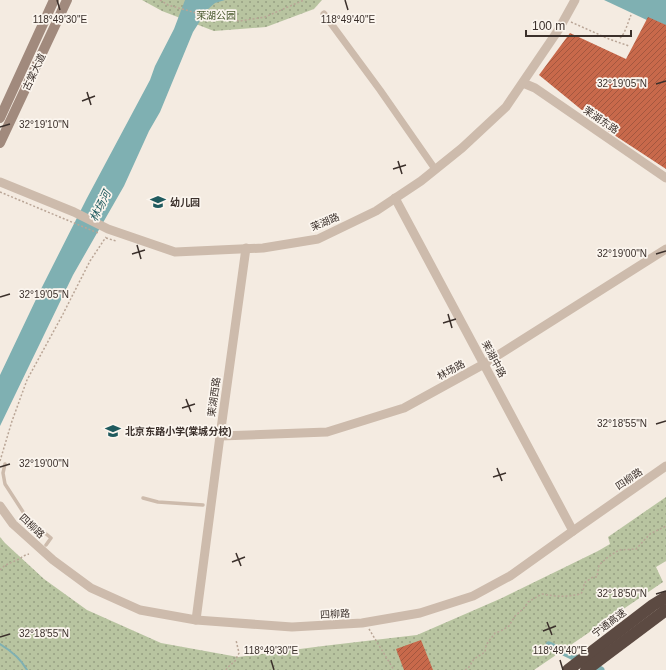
<svg xmlns="http://www.w3.org/2000/svg" width="666" height="670" font-family="Helvetica,'Noto Sans SC',sans-serif">
	<style>
		.park { fill: url(#park-dots) }
		.water { fill: #7fb0b2 }
		.lines { fill: none; stroke-linecap: round; stroke-linejoin: round }
		.stream { stroke: #7fb0b2; stroke-width: 2 }
		.canal { stroke: #7fb0b2; stroke-width: 7 }
		.building { fill: url(#building-hatch) }
		.path { stroke: #b9a596; stroke-width: 1.5; stroke-dasharray: 2 2; stroke-linecap: butt }
		.service { stroke: #cdbbac; stroke-width: 3.5 }
		.minor { stroke: #cdbbac; stroke-width: 7 }
		.tertiary { stroke: #cdbbac; stroke-width: 9 }
		.secondary { stroke: #a18a7d; stroke-width: 10 }
		.motorway { stroke: #5c4a42; stroke-width: 12 }
		.ticks { fill: none; stroke: #3b302b; stroke-width: 1.5 }
		.labels { text-anchor: middle; dominant-baseline: central; stroke-width: 3.5; stroke-linejoin: round; paint-order: stroke }
		.park-label { font-size: 10px; fill: #4a5a2e; stroke: #fbf5ee }
		.street-label { font-size: 10px; fill: #3b302b; stroke: #fbf5ee }
		.poi-label { font-size: 10px; font-weight: bold; fill: #3b302b; stroke: #fbf5ee; text-anchor: start }
		.water-label { font-size: 11px; font-style: italic; fill: #1f5a5e; stroke: #fbf5ee }
		.ticks-label { font-size: 10px; text-anchor: middle; fill: #3b302b; stroke: #fbf5ee; stroke-width: 3.5; stroke-linejoin: round; paint-order: stroke }
	</style>
	<defs>
		<pattern id="park-dots" width="8" height="8" patternUnits="userSpaceOnUse"><rect width="8" height="8" fill="#b8c4a0"/><path d="M2 2h.1M6 6h.1" fill="none" stroke="#97a083" stroke-width="1.8" stroke-linecap="round"/></pattern>
		<pattern id="building-hatch" width="6" height="6" patternUnits="userSpaceOnUse"><rect width="6" height="6" fill="#c8694b"/><path d="M-1 1l2-2M0 6l6-6M5 7l2-2" fill="none" stroke="#a4573f"/></pattern>
	</defs>
	<rect width="100%" height="100%" fill="#f4ebe1"/>
	<g class="park">
		<path d="M 142,0 L 322,0 L 314,9 L 266,27 L 214,31 L 162,11 Z"/>
		<path d="M 666,497 L 666,561 L 656,567 L 663,582 L 534,670 L 0,670 L 0,537 L 5,543 L 44,579 L 87,610 L 161,643 L 238,657 L 323,646 L 417,635 L 502,598 L 598,551 L 610,544 L 608,537 Z"/>
	</g>
	<g class="water">
		<path d="M 185,0 L 225,0 L 215,3 L 207,10 L 193,32 L 160,112 L 149,131 L 124,186 L 73,275 L 0,426 L 0,375 L 39,293 L 87,198 L 150,80 L 155,66 L 174,29 Z"/>
		<path d="M 604,0 L 666,0 L 666,29 Z"/>
	</g>
	<g class="lines">
		<path class="stream" d="M 0,644 C 10,650 21,659 27,670"/>
		<path class="canal" d="M 549,645 L 601,670"/>
	</g>
	<g class="building">
		<path d="M 648,17 L 666,25 L 666,169 L 605,129 L 539,75 L 570,33 L 626,59 Z"/>
		<path d="M 421,640 L 433,670 L 404,670 L 396,649 Z"/>
	</g>
	<g class="lines">
		<g class="path">
			<path d="M 160,0 L 168,5 L 207,16 L 240,21 L 265,17 L 304,0"/>
			<path d="M 571,22 L 609,39 L 629,46"/>
			<path d="M 620,38 C 625,34 628,22 631,15"/>
			<path d="M 0,192 L 98,233"/>
			<path d="M 106,238 L 116,241"/>
			<path d="M 0,461 L 12,421 L 27,380 L 63,314 L 90,261 L 106,237"/>
			<path d="M 0,570 C 5,564 11,563 17,560 C 21,558 24,555 29,554"/>
			<path d="M 369,629 L 394,670"/>
			<path d="M 226,670 L 227,668 L 235,661 L 239,653 L 236,640"/>
			<path d="M 465,670 L 469,667 L 474,659 L 485,652 L 486,645 L 495,633 L 501,631 L 509,626 L 515,616 L 524,608 L 528,602 L 542,594 C 558,597 566,597 581,594 L 584,588 L 584,583 L 593,577 L 597,577 L 599,565 L 608,557 L 619,550 L 636,549 L 650,534 L 666,526"/>
		</g>
		<g class="service">
			<path d="M 5,464 L 3,473 L 5,484 L 27,518 L 51,538 L 46,545"/>
			<path d="M 143,498 L 158,502 L 203,505"/>
		</g>
		<path class="minor" d="M 324,14 L 380,90 L 435,169"/>
		<g class="tertiary">
			<path d="M 523,83 L 535,88 L 666,178"/>
			<path d="M 0,182 L 74,212 L 108,229 L 175,252 L 263,248 L 318,239 L 376,211 L 421,181 L 462,148 L 506,107 L 559,29 L 575,0"/>
			<path d="M 395,198 L 573,531"/>
			<path d="M 220,436 L 327,432 L 404,408 L 484,364 L 666,249"/>
			<path d="M 0,506 L 13,524 L 53,560 L 91,588 L 140,610 L 196,620 L 292,627 L 362,623 L 420,613 L 473,596 L 510,576 L 573,531 L 666,466"/>
			<path d="M 196,620 L 220,436 L 246,248"/>
		</g>
		<g class="secondary">
			<path d="M 0,118 L 54,0"/>
			<path d="M 0,143 L 67,0"/>
		</g>
		<g class="motorway">
			<path d="M 568,670 L 653,605 L 666,597"/>
			<path d="M 586,670 L 666,610"/>
		</g>
	</g>
	<path class="ticks" d="M 57,0 L 60,10M 345,0 L 348,10M 656,84 L 666,81M 87,92 L 91,105M 82,101 L 95,96M 0,127 L 10,124M 398,161 L 402,174M 393,169 L 406,165M 137,245 L 141,259M 132,254 L 145,250M 656,254 L 666,251M 0,297 L 10,294M 448,314 L 452,328M 443,323 L 456,319M 186,399 L 191,412M 182,408 L 195,404M 656,424 L 666,421M 0,467 L 10,464M 497,468 L 502,481M 493,477 L 506,473M 236,553 L 241,566M 232,562 L 245,557M 656,594 L 666,591M 547,622 L 552,635M 543,631 L 556,626M 0,637 L 10,634M 271,660 L 274,670M 560,660 L 563,670"/>
	<defs>
		<g id="school-bare" transform="scale(1.2)"><path d="M0-5L7-2L0 1L-7-2ZM-4 1L0 2.5L4 1V4Q0 6-4 4Z" fill="#1f5a5e" stroke="#fbf5ee" stroke-width="2.5" paint-order="stroke"/></g>
	</defs>
	<g fill-rule="evenodd">
		<use href="#school-bare" x="158" y="202"/>
		<use href="#school-bare" x="113" y="431"/>
	</g>
	<g class="labels">
		<g class="park-label">
			<text x="216" y="15">茉湖公园</text>
		</g>
		<g class="street-label">
			<text transform="translate(34 72) rotate(-65)">古棠大道</text>
			<text transform="translate(601 120) rotate(34)">茉湖东路</text>
			<text transform="translate(325 222) rotate(-23)">茉湖路</text>
			<text transform="translate(494 359) rotate(62)">茉湖中路</text>
			<text transform="translate(451 370) rotate(-29)">林场路</text>
			<text transform="translate(214 397) rotate(-82)">茉湖西路</text>
			<text transform="translate(629 479) rotate(-34)">四柳路</text>
			<text transform="translate(32 526) rotate(43)">四柳路</text>
			<text transform="translate(335 614) rotate(-3)">四柳路</text>
			<text transform="translate(609 623) rotate(-37)">宁通高速</text>
		</g>
		<g class="poi-label">
			<text x="170" y="202">幼儿园</text>
			<text x="125" y="431">北京东路小学(棠城分校)</text>
		</g>
		<g class="water-label">
			<text transform="translate(100 206) rotate(-64)">林场河</text>
		</g>
	</g>
	<g class="ticks-label">
		<text x="60" y="23">118°49'30"E</text>
		<text x="348" y="23">118°49'40"E</text>
		<text x="622" y="87">32°19'05"N</text>
		<text x="44" y="128">32°19'10"N</text>
		<text x="622" y="257">32°19'00"N</text>
		<text x="44" y="298">32°19'05"N</text>
		<text x="622" y="427">32°18'55"N</text>
		<text x="44" y="467">32°19'00"N</text>
		<text x="622" y="597">32°18'50"N</text>
		<text x="44" y="637">32°18'55"N</text>
		<text x="271" y="654">118°49'30"E</text>
		<text x="560" y="654">118°49'40"E</text>
	</g>
	<path d="M526 30v6h105v-6" fill="none" stroke="#3b302b" stroke-width="2"/>
	<text x="532" y="30" font-size="12" fill="#3b302b" stroke="#fbf5ee" stroke-width="3" paint-order="stroke">100 m</text>
</svg>
